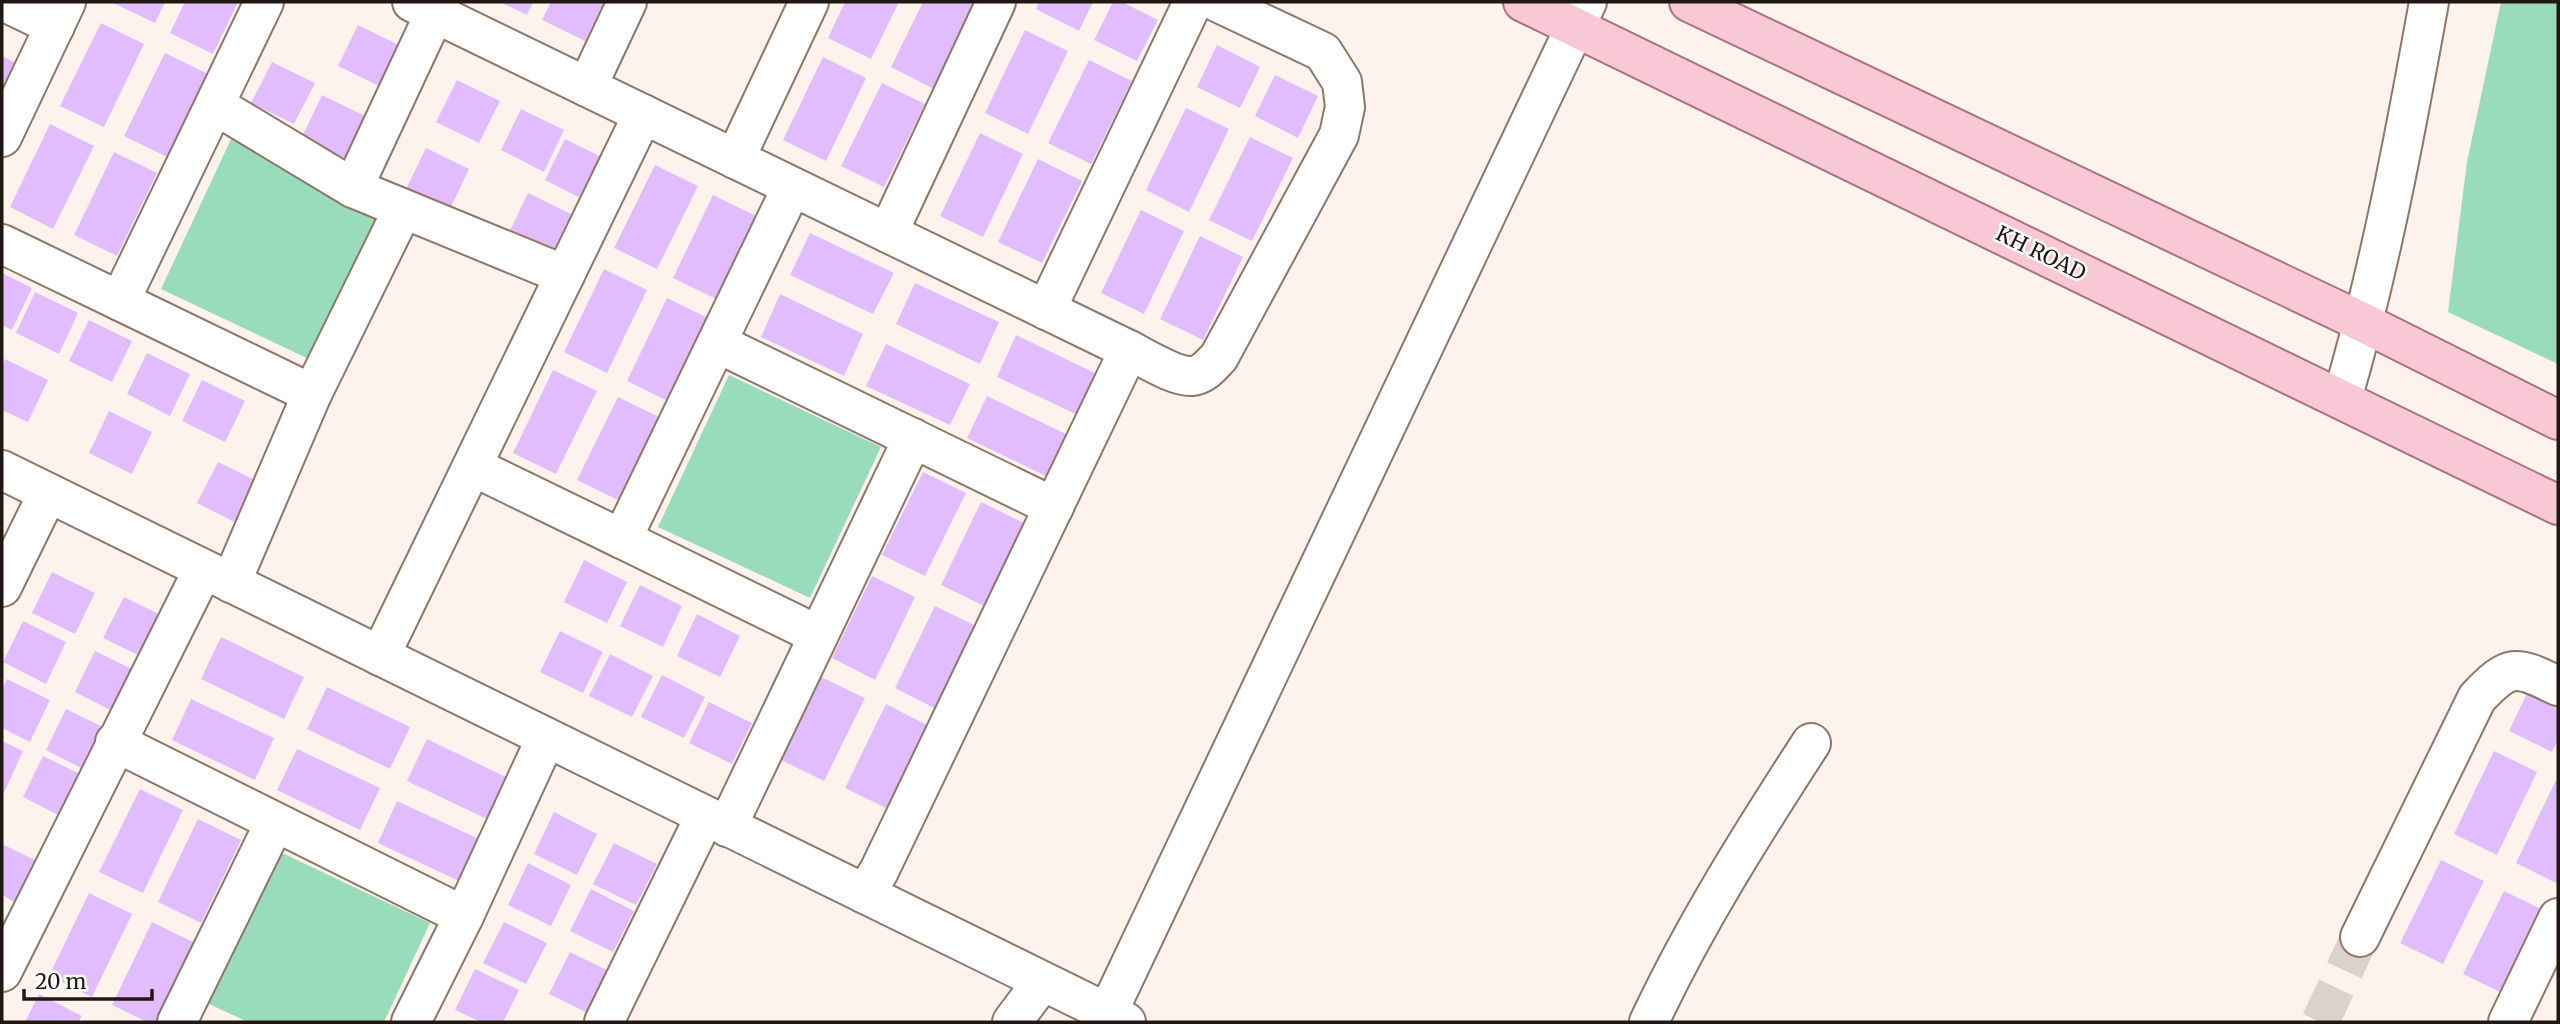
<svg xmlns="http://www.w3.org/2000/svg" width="2560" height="1024" font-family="Merriweather,serif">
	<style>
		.green { fill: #99dcb9 }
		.building { fill: #e1bcfe }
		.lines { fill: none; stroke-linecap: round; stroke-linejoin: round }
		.minor-tunnel { stroke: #ddd2cb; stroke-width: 38; stroke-dasharray: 38 19; stroke-linecap: butt }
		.minor-casing { stroke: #8f7768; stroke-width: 42 }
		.major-casing { stroke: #aa7380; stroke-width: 42 }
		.minor { stroke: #fff; stroke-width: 38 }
		.major { stroke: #f8c8d6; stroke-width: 38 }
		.labels { text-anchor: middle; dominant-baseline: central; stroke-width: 5; stroke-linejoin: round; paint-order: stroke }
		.street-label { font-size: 21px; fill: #221812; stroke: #fff }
	</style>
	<rect width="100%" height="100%" fill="#fef3ec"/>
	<g class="green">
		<path d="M 2501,2 L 2558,2 L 2558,364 L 2448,312 L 2467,162 Z"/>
		<path d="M 232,137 L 383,209 L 313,361 L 161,289 Z"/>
		<path d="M 729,375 L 881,447 L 810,598 L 658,527 Z"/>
		<path d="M 278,851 L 430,923 L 384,1022 L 248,1022 L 207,1003 Z"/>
	</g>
	<g class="building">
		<path d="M 111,2 L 165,2 L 155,23 Z"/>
		<path d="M 185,2 L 238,2 L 213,54 L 170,33 Z"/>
		<path d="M 500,2 L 533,2 L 527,15 Z"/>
		<path d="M 551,2 L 604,2 L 585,41 L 542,20 Z"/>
		<path d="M 845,2 L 899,2 L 871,59 L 828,38 Z"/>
		<path d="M 923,2 L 967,2 L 974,5 L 934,89 L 891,67 Z"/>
		<path d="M 1039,2 L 1093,2 L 1079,31 L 1036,9 Z"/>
		<path d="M 1113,2 L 1122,2 L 1158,20 L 1137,61 L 1094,40 Z"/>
		<path d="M 101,23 L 144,44 L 104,127 L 60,106 Z"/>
		<path d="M 358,25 L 401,46 L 381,87 L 338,66 Z"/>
		<path d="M 1025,30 L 1068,51 L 1028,134 L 985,113 Z"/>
		<path d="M 1217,45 L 1260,67 L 1240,108 L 1197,87 Z"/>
		<path d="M 165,53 L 208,74 L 167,157 L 124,136 Z"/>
		<path d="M 2,56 L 20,65 L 2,103 Z"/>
		<path d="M 823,57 L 866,78 L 826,161 L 783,140 Z"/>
		<path d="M 1089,60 L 1132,81 L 1091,164 L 1048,143 Z"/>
		<path d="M 272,62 L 315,83 L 294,124 L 251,103 Z"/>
		<path d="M 1275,75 L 1318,96 L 1298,138 L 1255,116 Z"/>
		<path d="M 457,80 L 500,101 L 479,143 L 436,122 Z"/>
		<path d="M 882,83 L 925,104 L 884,187 L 841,166 Z"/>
		<path d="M 322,95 L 365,116 L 345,158 L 302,137 Z"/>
		<path d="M 1186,108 L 1229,129 L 1189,212 L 1146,190 Z"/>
		<path d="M 521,109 L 564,130 L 544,172 L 501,150 Z"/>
		<path d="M 50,124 L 94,146 L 53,229 L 10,207 Z"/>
		<path d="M 980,133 L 1023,154 L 983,237 L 940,216 Z"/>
		<path d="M 1250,137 L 1293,158 L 1252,241 L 1209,220 Z"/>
		<path d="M 565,139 L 608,160 L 588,202 L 545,180 Z"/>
		<path d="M 426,148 L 469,169 L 449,211 L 406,189 Z"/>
		<path d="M 114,152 L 157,173 L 117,256 L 74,235 Z"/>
		<path d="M 1038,159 L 1082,181 L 1042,263 L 998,242 Z"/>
		<path d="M 655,165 L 698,186 L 657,269 L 614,248 Z"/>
		<path d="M 528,193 L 571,214 L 551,256 L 508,235 Z"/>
		<path d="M 713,195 L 756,216 L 716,299 L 673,278 Z"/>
		<path d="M 1141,210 L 1184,231 L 1144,314 L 1101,293 Z"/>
		<path d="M 810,233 L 894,273 L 873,314 L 790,275 Z"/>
		<path d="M 1200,236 L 1243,257 L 1203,340 L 1160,319 Z"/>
		<path d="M 604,269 L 647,290 L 607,373 L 564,352 Z"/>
		<path d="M 2,273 L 32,288 L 12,330 L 2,325 Z"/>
		<path d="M 915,283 L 999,322 L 980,364 L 896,324 Z"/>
		<path d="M 35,292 L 78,313 L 59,354 L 16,333 Z"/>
		<path d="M 780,294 L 863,334 L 844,376 L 761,337 Z"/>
		<path d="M 667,298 L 710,319 L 670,402 L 627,381 Z"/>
		<path d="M 89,320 L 132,341 L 112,382 L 69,361 Z"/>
		<path d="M 1016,335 L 1099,375 L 1080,416 L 997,377 Z"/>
		<path d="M 886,344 L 970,384 L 950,425 L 866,386 Z"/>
		<path d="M 147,353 L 190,374 L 170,416 L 127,394 Z"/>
		<path d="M 5,359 L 48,380 L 28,422 L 2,410 L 2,366 Z"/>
		<path d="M 553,370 L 597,391 L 556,474 L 513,453 Z"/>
		<path d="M 202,380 L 245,401 L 225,442 L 182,421 Z"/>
		<path d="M 987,396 L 1070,436 L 1050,478 L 967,438 Z"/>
		<path d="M 618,397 L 661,418 L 620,501 L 577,480 Z"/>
		<path d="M 109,411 L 152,432 L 132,474 L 89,453 Z"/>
		<path d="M 218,462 L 261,483 L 240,525 L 197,503 Z"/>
		<path d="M 923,472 L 966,493 L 925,576 L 882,555 Z"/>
		<path d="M 981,502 L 1024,523 L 984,606 L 941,585 Z"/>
		<path d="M 584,560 L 627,582 L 607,623 L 564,602 Z"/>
		<path d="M 52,572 L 95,593 L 75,634 L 32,613 Z"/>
		<path d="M 872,576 L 915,597 L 875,680 L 832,658 Z"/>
		<path d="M 640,585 L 682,606 L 663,647 L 620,626 Z"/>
		<path d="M 124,597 L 167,618 L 146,659 L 103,638 Z"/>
		<path d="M 935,606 L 978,627 L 938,710 L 895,688 Z"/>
		<path d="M 697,614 L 740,636 L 720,677 L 677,656 Z"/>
		<path d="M 23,621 L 66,642 L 46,684 L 3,662 Z"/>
		<path d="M 560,631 L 603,652 L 583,693 L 540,672 Z"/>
		<path d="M 221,637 L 304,677 L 284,719 L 201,679 Z"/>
		<path d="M 95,651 L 138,672 L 118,714 L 75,692 Z"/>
		<path d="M 610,654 L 653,676 L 632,717 L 589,696 Z"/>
		<path d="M 662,675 L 705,697 L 684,738 L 641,717 Z"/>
		<path d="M 821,677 L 865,698 L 824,781 L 781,760 Z"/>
		<path d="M 7,679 L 50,700 L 30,742 L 2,728 L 2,689 Z"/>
		<path d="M 327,687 L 410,727 L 390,769 L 307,729 Z"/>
		<path d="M 2529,689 L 2558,704 L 2558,739 L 2552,752 L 2509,731 Z"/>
		<path d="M 191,699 L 274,738 L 255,780 L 172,740 Z"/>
		<path d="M 709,702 L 752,723 L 732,764 L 689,743 Z"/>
		<path d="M 886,704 L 929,726 L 888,809 L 845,788 Z"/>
		<path d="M 66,709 L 109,730 L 89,772 L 46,750 Z"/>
		<path d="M 427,739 L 510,779 L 491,821 L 407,781 Z"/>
		<path d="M 2,741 L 23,751 L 2,797 Z"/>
		<path d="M 297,749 L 380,788 L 360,830 L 277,790 Z"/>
		<path d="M 2494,751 L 2537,772 L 2497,855 L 2454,834 Z"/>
		<path d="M 43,756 L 86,777 L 66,819 L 23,797 Z"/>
		<path d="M 2556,780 L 2558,781 L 2558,884 L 2516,863 Z"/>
		<path d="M 140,789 L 183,810 L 143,893 L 99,872 Z"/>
		<path d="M 397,801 L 481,840 L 461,882 L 378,843 Z"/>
		<path d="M 554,812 L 597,834 L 577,875 L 534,854 Z"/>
		<path d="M 198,819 L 241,840 L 201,923 L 158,902 Z"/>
		<path d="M 614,843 L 657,864 L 636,905 L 593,884 Z"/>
		<path d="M 2,844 L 41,863 L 20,905 L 2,895 Z"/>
		<path d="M 2441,860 L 2484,881 L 2443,964 L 2400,943 Z"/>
		<path d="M 528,863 L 571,885 L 551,926 L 508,905 Z"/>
		<path d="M 591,889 L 634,911 L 613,952 L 570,931 Z"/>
		<path d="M 2504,891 L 2547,912 L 2506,995 L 2463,974 Z"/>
		<path d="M 89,893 L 132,914 L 92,997 L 49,976 Z"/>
		<path d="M 152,922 L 195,943 L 157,1022 L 147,1022 L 112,1005 Z"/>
		<path d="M 504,922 L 547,943 L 526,984 L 483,963 Z"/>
		<path d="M 570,952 L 613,973 L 592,1015 L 549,994 Z"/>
		<path d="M 475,969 L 519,990 L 503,1022 L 481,1022 L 455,1010 Z"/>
		<path d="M 39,994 L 82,1016 L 78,1022 L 25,1022 Z"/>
	</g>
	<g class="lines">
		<path class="minor-tunnel" d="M 2320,1022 L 2360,937"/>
		<g class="minor-casing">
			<g id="minor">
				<path d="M 5,2 L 55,26"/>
				<path d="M 412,2 L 1129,350 L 879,871 L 865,894"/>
				<path d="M 587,87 L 627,2"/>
				<path d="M 215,105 L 353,188 L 565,275"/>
				<path d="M 2,137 L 66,2"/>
				<path d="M 735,159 L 809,2"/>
				<path d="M 353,188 L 440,2"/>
				<path d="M 888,233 L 996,2"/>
				<path d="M 2,244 L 120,301 L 264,2"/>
				<path d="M 120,301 L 312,394"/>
				<path d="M 1046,310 L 1193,2"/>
				<path d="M 717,343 L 1054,507"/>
				<path d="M 1129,350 C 1145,358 1175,377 1192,376 C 1204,375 1212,364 1219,357 L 1339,135 L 1345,107 L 1342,82 L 1323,52 L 1217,2"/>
				<path d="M 2342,399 C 2380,269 2405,135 2429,2"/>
				<path d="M 474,467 L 622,539 L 792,187"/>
				<path d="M 2,470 L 1126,1022"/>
				<path d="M 622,539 L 818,635"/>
				<path d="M 231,583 L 312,394 L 403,209"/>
				<path d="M 2,587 L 48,493"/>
				<path d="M 380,656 L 643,114"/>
				<path d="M 115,742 L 464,916 L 546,738"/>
				<path d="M 727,827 L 913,438"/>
				<path d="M 2360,937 L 2477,698 C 2511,662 2516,666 2558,686"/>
				<path d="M 2,972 L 203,570"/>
				<path d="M 1107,1014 L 1587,2"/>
				<path d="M 177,1022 L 275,822"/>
				<path d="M 411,1022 L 464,916"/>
				<path d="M 604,1022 L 705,816"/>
				<path d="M 1012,1022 L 1042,982"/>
				<path d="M 1649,1022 C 1695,924 1752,834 1811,743"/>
				<path d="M 2508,1022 L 2558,918"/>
			</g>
		</g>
		<g class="major-casing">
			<g id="major">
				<path d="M 1523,2 L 2558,505"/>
				<path d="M 1689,2 L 2364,323 L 2558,420"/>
			</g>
		</g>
		<use href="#minor" class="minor"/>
		<use href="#major" class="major"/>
	</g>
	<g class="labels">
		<g class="street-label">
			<text transform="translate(2041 253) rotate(26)">KH ROAD</text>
		</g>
	</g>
	<rect width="2560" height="1024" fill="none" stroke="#221812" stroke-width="7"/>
	<path d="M24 989v10h128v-10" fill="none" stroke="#221812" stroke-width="3.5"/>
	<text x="35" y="989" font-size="21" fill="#221812" stroke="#ffffff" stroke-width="5" paint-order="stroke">20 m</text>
</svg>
